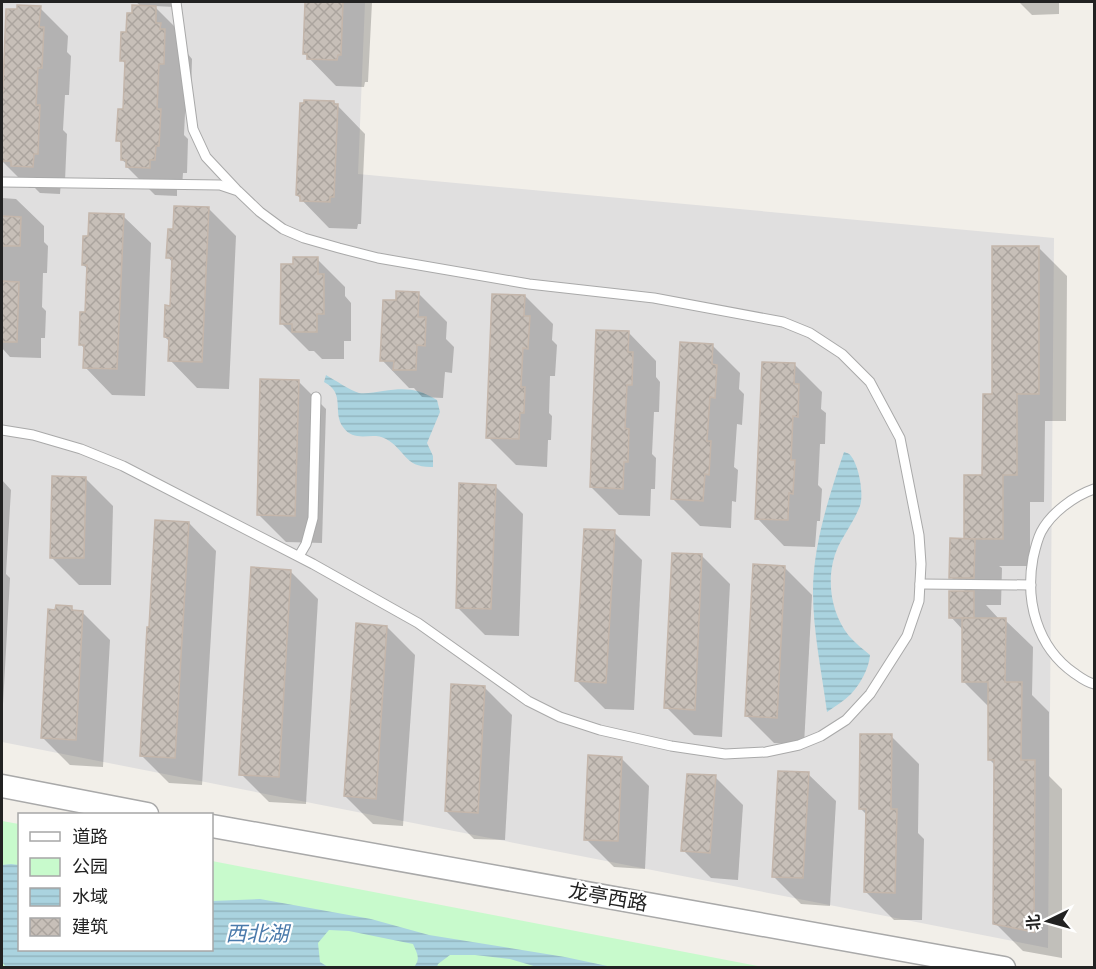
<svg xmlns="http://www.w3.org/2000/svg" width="1096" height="969" font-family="Rubik,'Noto Sans SC',sans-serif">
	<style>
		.residential { fill: #e0dfdf }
		.park { fill: #c8facc }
		.water { fill: url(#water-rules) }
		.shadow { fill: #0003 }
		.building { fill: url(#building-cross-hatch); stroke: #c4b6ab; stroke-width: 1.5 }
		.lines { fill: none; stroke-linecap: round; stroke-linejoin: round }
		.service-casing { stroke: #a9a9a9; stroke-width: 11 }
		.tertiary-casing { stroke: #a9a9a9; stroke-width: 25 }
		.service { stroke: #fff; stroke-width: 9 }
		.tertiary { stroke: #fff; stroke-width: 22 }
		.labels { text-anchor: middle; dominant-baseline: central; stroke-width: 4.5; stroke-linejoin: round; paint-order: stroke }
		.street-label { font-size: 20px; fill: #222; stroke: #fff }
		.water-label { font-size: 21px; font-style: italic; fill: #4a7aab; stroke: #fff }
	</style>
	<defs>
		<pattern id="water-rules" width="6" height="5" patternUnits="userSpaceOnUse" patternTransform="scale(1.5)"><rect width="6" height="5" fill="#aad3df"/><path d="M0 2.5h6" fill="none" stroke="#92b5bf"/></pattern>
		<pattern id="building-cross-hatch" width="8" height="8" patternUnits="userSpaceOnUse" patternTransform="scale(1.5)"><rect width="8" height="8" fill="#c7bfb8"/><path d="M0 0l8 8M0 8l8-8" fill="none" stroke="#aba49e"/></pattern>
	</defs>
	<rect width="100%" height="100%" fill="#f2efe9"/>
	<path class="residential" d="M 2,2 L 365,2 L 358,174 L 1054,238 L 1048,948 L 2,742 Z"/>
	<path class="park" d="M 2,821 L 19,824 L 20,950 L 212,950 L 212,861 L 763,967 L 2,967 Z"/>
	<g class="water">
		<path d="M 326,375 C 335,380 351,391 359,393 C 367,394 375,392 383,391 C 405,388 417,388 437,400 L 440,412 L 427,443 L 433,456 L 433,467 C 404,468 406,450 386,439 C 372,431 355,444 343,427 C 332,412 346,393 324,382 Z"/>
		<path d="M 844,452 C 847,453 849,453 851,456 C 859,466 864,494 860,506 C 854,521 845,533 838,547 C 825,576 830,612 849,636 C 855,643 863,649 870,655 C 869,669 860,684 851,694 C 844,701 835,706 827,712 C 822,673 813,632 813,592 C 813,545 829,496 844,452 Z"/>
		<path d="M 11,864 L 19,865 L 20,950 L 212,950 L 212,901 L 260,899 L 371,919 L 429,935 L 565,957 L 612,967 L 537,967 L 510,959 L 475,955 L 450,955 L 438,964 L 437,967 L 414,967 C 421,959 417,953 413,944 L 349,931 L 329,930 L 318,943 L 320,962 L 328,967 L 6,967 L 2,962 L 2,865 Z"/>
	</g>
	<g class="shadow">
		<path d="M 136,2 L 175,2 L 175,7 L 154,6 L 184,36 L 183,48 L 192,59 L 191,91 L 186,91 L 184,135 L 188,139 L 187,173 L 183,173 L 182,187 L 177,187 L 177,196 L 155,195 L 127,167 L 127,164 L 122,160 L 123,145 L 118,140 L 124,111 L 126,65 L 122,60 L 127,34 L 133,15 L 142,7 Z"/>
		<path d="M 307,2 L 372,2 L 368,82 L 365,82 L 364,87 L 336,86 L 304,53 Z"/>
		<path d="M 1019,2 L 1059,2 L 1059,14 L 1032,15 Z"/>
		<path d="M 40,8 L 68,36 L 67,52 L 71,56 L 69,95 L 65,95 L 63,130 L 67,134 L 65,181 L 61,181 L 60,194 L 40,193 L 35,188 L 29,188 L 2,161 L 7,10 Z"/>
		<path d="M 334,102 L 365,134 L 361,224 L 358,224 L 357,229 L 329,228 L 297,195 Z"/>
		<path d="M 2,198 L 16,199 L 44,226 L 44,242 L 48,246 L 47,273 L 43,273 L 42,307 L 46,311 L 45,338 L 41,338 L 41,358 L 10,357 L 2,348 Z"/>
		<path d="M 208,208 L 236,236 L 229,389 L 197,388 L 170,360 L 170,342 L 165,337 L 172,307 L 173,263 L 168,257 L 175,231 Z"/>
		<path d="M 123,216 L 151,243 L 145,396 L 112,395 L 85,367 L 85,349 L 80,344 L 87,314 L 89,270 L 83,265 Z"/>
		<path d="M 1039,248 L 1067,276 L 1066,421 L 1045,421 L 1044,502 L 1030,502 L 1030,566 L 999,566 L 1002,568 L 1001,605 L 986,605 L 1000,620 L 1005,620 L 1033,647 L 1032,695 L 1049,712 L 1049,776 L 1062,789 L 1062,958 L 1023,951 L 995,923 L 995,765 L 989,759 L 990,708 L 963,681 L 963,630 L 951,617 L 967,593 L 951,577 L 967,540 L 984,477 L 993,395 Z"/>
		<path d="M 317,259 L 345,287 L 345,296 L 351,303 L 351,341 L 344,341 L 344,359 L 322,359 L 314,351 L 309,351 L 282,324 L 295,266 Z"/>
		<path d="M 419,294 L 447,322 L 446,339 L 454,347 L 452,373 L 445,372 L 443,398 L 422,397 L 414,388 L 409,388 L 382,360 Z"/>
		<path d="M 525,296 L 553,324 L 552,340 L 557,345 L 555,376 L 550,376 L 549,413 L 552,416 L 551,440 L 548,440 L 547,467 L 516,465 L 488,437 Z"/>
		<path d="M 629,333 L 656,361 L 656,377 L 660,382 L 659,412 L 654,412 L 652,454 L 656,458 L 655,489 L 651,489 L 650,516 L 619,515 L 591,487 Z"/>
		<path d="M 712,345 L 740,373 L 739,389 L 744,394 L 742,425 L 737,424 L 734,467 L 738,470 L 736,502 L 732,501 L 731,528 L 700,526 L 672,498 Z"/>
		<path d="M 794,364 L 822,392 L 821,409 L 826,413 L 825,444 L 820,444 L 818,485 L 822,489 L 820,521 L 817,521 L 815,547 L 784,546 L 757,518 Z"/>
		<path d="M 298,381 L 326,409 L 322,543 L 286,542 L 258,514 Z"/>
		<path d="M 85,478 L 113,506 L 111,585 L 79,585 L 51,557 Z"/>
		<path d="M 2,480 L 11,490 L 6,574 L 10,578 L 2,722 Z"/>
		<path d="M 495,486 L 523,514 L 519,636 L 485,635 L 457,607 Z"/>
		<path d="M 189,523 L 216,551 L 202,785 L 169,783 L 141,755 L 151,629 Z"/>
		<path d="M 614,532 L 642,560 L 634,710 L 605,709 L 577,681 Z"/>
		<path d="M 702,556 L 730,584 L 722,737 L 694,735 L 666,707 Z"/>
		<path d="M 784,567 L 812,595 L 804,745 L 774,743 L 747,716 Z"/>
		<path d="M 290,571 L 318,599 L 306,804 L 269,802 L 241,774 Z"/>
		<path d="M 71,608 L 76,612 L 82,612 L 110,640 L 103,767 L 70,765 L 42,737 L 57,611 Z"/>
		<path d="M 387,627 L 415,655 L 403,826 L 373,824 L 345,796 Z"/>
		<path d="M 484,687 L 512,715 L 505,840 L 474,839 L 446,811 Z"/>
		<path d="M 891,736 L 919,764 L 918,833 L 924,839 L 922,920 L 894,920 L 866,892 L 867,815 L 860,808 Z"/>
		<path d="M 621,758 L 649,786 L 645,869 L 614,867 L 586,839 Z"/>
		<path d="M 808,774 L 836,801 L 830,906 L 801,904 L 773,876 Z"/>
		<path d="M 715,777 L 743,805 L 738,880 L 711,878 L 683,850 Z"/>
	</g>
	<g class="building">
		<path d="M 305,2 L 343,2 L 341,55 L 338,55 L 337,60 L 307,59 L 307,54 L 303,54 Z"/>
		<path d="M 17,5 L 41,6 L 39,27 L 44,27 L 42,68 L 38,68 L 36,105 L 40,105 L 38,154 L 34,154 L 33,167 L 11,166 L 11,161 L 2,161 L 2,109 L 6,9 L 17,9 Z"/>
		<path d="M 132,5 L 156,6 L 156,23 L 161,23 L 160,29 L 165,29 L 164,64 L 159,64 L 157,109 L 161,109 L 159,146 L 156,146 L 155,160 L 150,160 L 150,168 L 126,167 L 126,160 L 121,160 L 121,141 L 116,141 L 118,109 L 123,109 L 125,61 L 120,61 L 121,32 L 126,32 L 127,13 L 132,13 Z"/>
		<path d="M 304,100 L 334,101 L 334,104 L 338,104 L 334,197 L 330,197 L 330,202 L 300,201 L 300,196 L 296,195 L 300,103 L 304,103 Z"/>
		<path d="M 174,206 L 209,207 L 202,362 L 168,361 L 169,338 L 164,337 L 165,305 L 170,306 L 172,258 L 166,258 L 168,229 L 173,229 Z"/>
		<path d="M 89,213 L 124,214 L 117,369 L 83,368 L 84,345 L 79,345 L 80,312 L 85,312 L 87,265 L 82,265 L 83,236 L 88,236 Z"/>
		<path d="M 2,216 L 21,217 L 20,246 L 2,246 Z"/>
		<path d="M 992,246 L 1039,246 L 1039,394 L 1017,394 L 1017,475 L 1003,475 L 1003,539 L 964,539 L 964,475 L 982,475 L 983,394 L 992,394 Z"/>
		<path d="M 293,257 L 318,257 L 318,274 L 324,274 L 324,314 L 317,314 L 317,332 L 292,332 L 292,324 L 280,324 L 281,264 L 293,264 Z"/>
		<path d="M 2,281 L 19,282 L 17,342 L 2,342 Z"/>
		<path d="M 396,291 L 419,292 L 418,317 L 426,317 L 425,346 L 417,345 L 416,370 L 393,370 L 394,361 L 380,361 L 383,300 L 396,300 Z"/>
		<path d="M 492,294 L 525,295 L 524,316 L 530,316 L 528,349 L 523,348 L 521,387 L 525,387 L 524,413 L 520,413 L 519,439 L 486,438 Z"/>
		<path d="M 596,330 L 629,331 L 628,352 L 633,352 L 632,385 L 627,385 L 625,428 L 629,429 L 628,462 L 624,462 L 623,489 L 590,487 Z"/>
		<path d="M 680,342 L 713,344 L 712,364 L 717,365 L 715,398 L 710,397 L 707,441 L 711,441 L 709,475 L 705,474 L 703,501 L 671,499 Z"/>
		<path d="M 762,362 L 795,363 L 794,384 L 799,384 L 798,417 L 793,416 L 791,460 L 795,460 L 793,494 L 789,493 L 788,520 L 755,519 Z"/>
		<path d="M 260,379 L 299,380 L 295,516 L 257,515 Z"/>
		<path d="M 52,476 L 86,477 L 84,558 L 50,558 Z"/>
		<path d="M 459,483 L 496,485 L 491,609 L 456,608 Z"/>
		<path d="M 155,520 L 189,522 L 175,758 L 140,756 L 147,627 L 149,627 Z"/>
		<path d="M 584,529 L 615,530 L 606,683 L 575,681 Z"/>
		<path d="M 950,538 L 975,539 L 974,578 L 949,578 Z"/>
		<path d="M 672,553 L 702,554 L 695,710 L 664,708 Z"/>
		<path d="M 753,564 L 785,566 L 777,718 L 745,716 Z"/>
		<path d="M 251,567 L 291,570 L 279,777 L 239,775 Z"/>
		<rect x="949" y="591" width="25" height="27"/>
		<path d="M 56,605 L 72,606 L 72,610 L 83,611 L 76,740 L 41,738 L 48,609 L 55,610 Z"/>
		<path d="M 962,618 L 1006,618 L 1005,682 L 1022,682 L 1021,760 L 1035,760 L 1034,932 L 993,924 L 994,760 L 988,760 L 988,682 L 962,682 Z"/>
		<path d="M 356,623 L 387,626 L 376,799 L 344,796 Z"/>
		<path d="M 451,684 L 485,686 L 478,813 L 445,811 Z"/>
		<path d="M 860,734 L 892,734 L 891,809 L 897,809 L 895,893 L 864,892 L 866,809 L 859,809 Z"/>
		<path d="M 588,755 L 622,757 L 618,841 L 584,840 Z"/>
		<path d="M 778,771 L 809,772 L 803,878 L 772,877 Z"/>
		<path d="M 687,774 L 716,775 L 710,853 L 681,851 Z"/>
	</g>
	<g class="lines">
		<g class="service-casing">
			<g id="service">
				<path d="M 176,2 L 193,129 L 206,157 L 236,189"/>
				<path d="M 2,182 L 220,185 L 238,191 L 260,212 L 283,229 L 304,238 L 339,248 L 378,258 L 529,284 L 654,298 L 783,322 L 810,333 L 842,354 L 870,382 L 900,438 L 919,535 L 921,564 L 919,601 L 907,636 L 870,694 L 846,720 L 821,736 L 799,745 L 766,752 L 725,754 L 671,746 L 600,730 L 560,717 L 528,701 L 418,623 L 313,564 L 123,466 L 81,449 L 33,435 L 2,430"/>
				<path d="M 1094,489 C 1074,496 1051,513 1041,532 C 1037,540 1035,549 1033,558 C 1025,601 1037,647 1074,673 C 1081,678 1086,682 1094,684"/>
				<path d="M 299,556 L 306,544 L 313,518 L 316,397"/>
				<path d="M 920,584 L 1031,585"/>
			</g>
		</g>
		<g class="tertiary-casing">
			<g id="tertiary">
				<path d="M 2,786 L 147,814"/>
				<path d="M 212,826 L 1004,968"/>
			</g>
		</g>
		<use href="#service" class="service"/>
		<use href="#tertiary" class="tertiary"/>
	</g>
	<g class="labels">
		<g class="street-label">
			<text transform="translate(608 897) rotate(10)">龙亭西路</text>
		</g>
		<g class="water-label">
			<text x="257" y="933">西北湖</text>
		</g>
	</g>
	<rect width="1096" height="969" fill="none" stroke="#222222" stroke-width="6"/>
	<rect x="18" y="813" width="195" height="138" fill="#ffffff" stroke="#a7a7a7" stroke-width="1.5"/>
	<rect x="30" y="832" width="30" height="9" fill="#ffffff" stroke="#a7a7a7" stroke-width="1.5"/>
	<text x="72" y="843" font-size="18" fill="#222222">道路</text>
	<rect x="30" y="858" width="30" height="18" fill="#c8facc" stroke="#a7a7a7" stroke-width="1.5"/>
	<text x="72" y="873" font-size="18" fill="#222222">公园</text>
	<rect x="30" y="888" width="30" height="18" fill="url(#water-rules)" stroke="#a7a7a7" stroke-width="1.5"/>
	<text x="72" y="903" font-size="18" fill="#222222">水域</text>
	<rect x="30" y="918" width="30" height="18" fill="url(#building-cross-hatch)" stroke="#a7a7a7" stroke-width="1.5"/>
	<text x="72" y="933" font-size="18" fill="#222222">建筑</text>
	<g transform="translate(1048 921) rotate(265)" stroke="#ffffff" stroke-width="4.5" paint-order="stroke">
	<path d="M0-4.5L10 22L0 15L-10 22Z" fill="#222222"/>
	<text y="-9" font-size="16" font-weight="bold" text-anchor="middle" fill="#222222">北</text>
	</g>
</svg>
